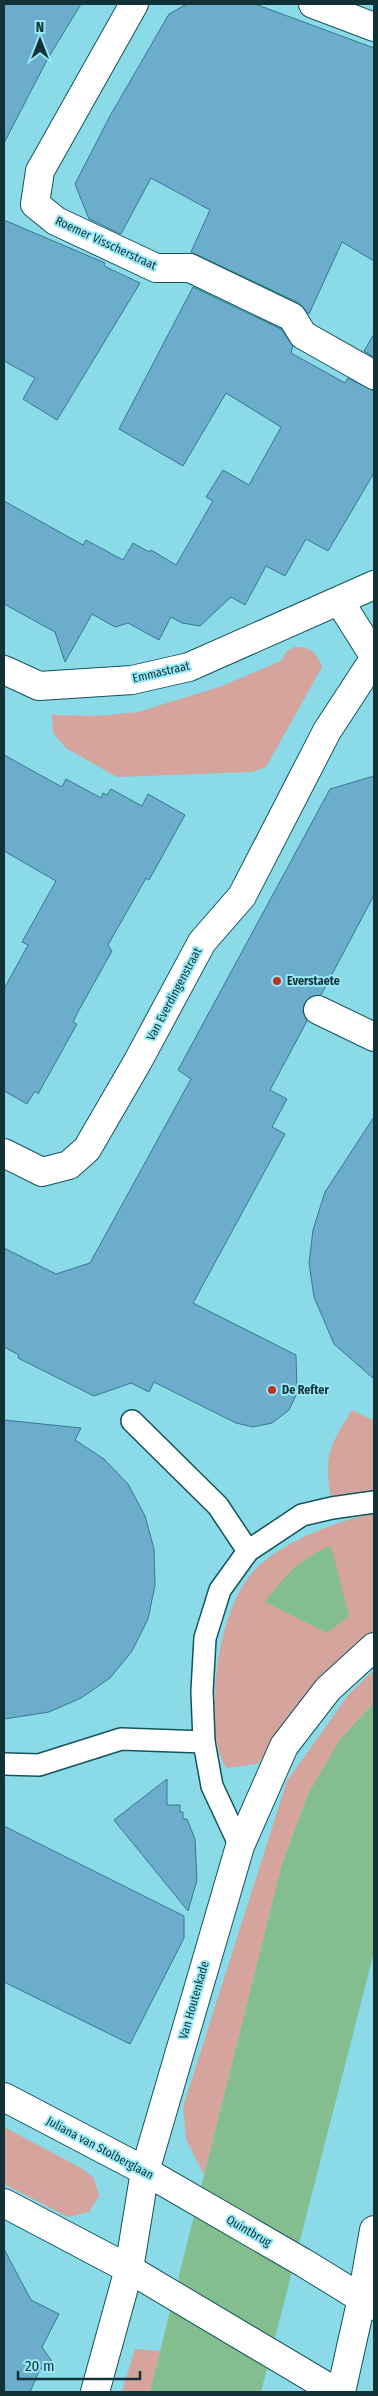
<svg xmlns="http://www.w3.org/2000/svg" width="378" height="2396" font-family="'Fira Sans Condensed',sans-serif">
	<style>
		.green { fill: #d5a49c }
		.water { fill: #84bd8e }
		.building { fill: #6cadcc; stroke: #367894 }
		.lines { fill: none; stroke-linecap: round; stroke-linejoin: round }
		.lane-casing { stroke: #13545d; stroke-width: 24 }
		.street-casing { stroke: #13545d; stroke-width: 30 }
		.secondary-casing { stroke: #13545d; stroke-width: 30 }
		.lane { stroke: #fff; stroke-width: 21 }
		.street { stroke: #fff; stroke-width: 28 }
		.secondary { stroke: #fff; stroke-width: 28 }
		.poi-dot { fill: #be3125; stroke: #97e7f4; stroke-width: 2 }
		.labels { text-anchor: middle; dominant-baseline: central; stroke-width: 4; stroke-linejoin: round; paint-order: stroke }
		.street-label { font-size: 12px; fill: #113338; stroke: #97e7f4 }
		.poi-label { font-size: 12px; font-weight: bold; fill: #113338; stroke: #97e7f4; text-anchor: start }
	</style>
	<rect width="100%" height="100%" fill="#8adae7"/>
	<g class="green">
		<path d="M 294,647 C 311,647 316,652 322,667 L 266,767 L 253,772 L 117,777 L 66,748 L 53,733 L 52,715 L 96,716 L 138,712 L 222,686 L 281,661 L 286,652 Z"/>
		<path d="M 352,1410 L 374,1421 L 374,1491 L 331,1496 C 323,1455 331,1444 352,1410 Z"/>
		<path d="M 374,1514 L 374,1633 L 357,1645 L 257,1764 L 226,1768 C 212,1743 214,1718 215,1691 C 217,1652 227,1603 252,1573 C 275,1545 339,1519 374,1514 Z"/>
		<path d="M 374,1670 L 374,1703 L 341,1738 L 308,1794 L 282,1864 L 204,2175 L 186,2139 L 183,2107 L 287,1781 L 349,1694 Z"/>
		<path d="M 4,2127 L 81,2168 L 94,2178 L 99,2196 L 89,2212 L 68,2217 L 4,2184 Z"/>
		<path d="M 135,2349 L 160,2351 L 150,2392 L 122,2392 Z"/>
	</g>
	<g class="water">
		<path d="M 331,1546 L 349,1616 L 327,1633 L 265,1602 C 283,1577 301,1557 331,1546 Z"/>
		<path d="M 374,1703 L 374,1952 L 261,2392 L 150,2392 L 282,1864 L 308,1794 L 341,1738 Z"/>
	</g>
	<g class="building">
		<path d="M 4,4 L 81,4 L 47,60 L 4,143 Z"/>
		<path d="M 187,4 L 255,4 L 374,48 L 374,261 L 342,242 L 309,314 L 299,303 L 191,252 L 210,210 L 151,178 L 121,234 L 89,219 L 75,184 L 110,116 L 169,14 Z"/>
		<path d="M 4,220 L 105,263 L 104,265 L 106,267 L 140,283 L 57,420 L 23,399 L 35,378 L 4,361 Z"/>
		<path d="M 193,287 L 281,329 L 293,346 L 291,353 L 345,383 L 348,378 L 374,391 L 374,473 L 328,551 L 306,539 L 285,576 L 266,566 L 245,605 L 231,597 L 200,626 L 182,623 L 171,617 L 159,640 L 128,623 L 115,627 L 92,614 L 65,662 L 55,632 L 4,604 L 4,501 L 83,545 L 86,540 L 123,560 L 133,543 L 149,552 L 151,550 L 176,565 L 213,501 L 206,497 L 223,470 L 249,485 L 281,427 L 226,393 L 183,466 L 119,429 Z"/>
		<path d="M 374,334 L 374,357 L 364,351 Z"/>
		<path d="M 4,755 L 62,787 L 66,779 L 101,798 L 103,793 L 107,795 L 111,789 L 142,806 L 148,794 L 185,815 L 149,880 L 146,878 L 108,945 L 112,951 L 79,1010 L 73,1022 L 77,1024 L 38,1094 L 35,1091 L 27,1104 L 4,1091 L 4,989 L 28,945 L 22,942 L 56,881 L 4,851 Z"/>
		<path d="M 374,776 L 374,895 L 321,995 L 310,997 L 304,1004 L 303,1012 L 307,1021 L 270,1090 L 287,1099 L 272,1127 L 285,1134 L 193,1303 L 296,1355 L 297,1393 L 289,1410 L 272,1423 L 253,1427 L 236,1423 L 154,1382 L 149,1392 L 131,1383 L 94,1396 L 18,1358 L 19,1355 L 4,1347 L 4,1248 L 56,1274 L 90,1263 L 191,1079 L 178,1070 L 330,789 Z"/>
		<path d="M 374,1117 L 374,1379 L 334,1344 L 314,1297 L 309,1263 L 313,1230 L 325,1192 Z"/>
		<path d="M 4,1420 L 81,1428 L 75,1440 L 104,1459 L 128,1484 L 145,1516 L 154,1549 L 155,1585 L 148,1619 L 132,1651 L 110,1678 L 81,1698 L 49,1712 L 4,1719 Z"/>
		<path d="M 167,1779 L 167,1805 L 180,1805 L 180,1812 L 183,1812 L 183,1819 L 187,1819 L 195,1839 L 197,1880 L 188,1911 L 114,1820 Z"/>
		<path d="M 4,1826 L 184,1916 L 184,1938 L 130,2044 L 4,1982 Z"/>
		<path d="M 4,2249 L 31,2300 L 59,2314 L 42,2347 L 53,2363 L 40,2369 L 30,2392 L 4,2392 Z"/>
	</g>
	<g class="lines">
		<g class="lane-casing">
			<g id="lane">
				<path d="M 132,1421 L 218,1506 L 248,1551"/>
				<path d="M 4,1764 L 39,1765 L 121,1739 L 204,1742"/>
				<path d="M 240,1846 L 212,1786 L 204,1742 L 202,1691 L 205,1638 L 220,1590 L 248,1551 L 302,1515 L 332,1508 L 374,1502"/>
			</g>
		</g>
		<g class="street-casing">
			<g id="street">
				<path d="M 134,4 L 40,171 L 35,204 L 56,221 L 156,268 L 190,268 L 292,317 L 303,335 L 374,375"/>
				<path d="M 313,4 L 374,27"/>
				<path d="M 340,602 L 374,656"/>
				<path d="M 4,670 L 39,686 L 132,680 L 189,667 L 374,585"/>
				<path d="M 318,1010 L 374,1037"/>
				<path d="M 4,1153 L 42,1172 L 69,1165 L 87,1149 L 138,1061 L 202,942 L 242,896 L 327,731 L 374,659"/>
				<path d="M 95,2392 L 129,2269 L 145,2171 L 240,1846 L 284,1746 L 328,1689 L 374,1647"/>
				<path d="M 341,2392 L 362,2298 L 374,2230"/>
			</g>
		</g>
		<g class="secondary-casing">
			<g id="secondary">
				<path d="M 4,2097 L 145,2171 L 304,2263 L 374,2306"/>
				<path d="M 4,2203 L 129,2269 L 336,2392"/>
			</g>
		</g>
		<use href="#lane" class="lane"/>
		<use href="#street" class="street"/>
		<use href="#secondary" class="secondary"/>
	</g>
	<g class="poi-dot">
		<circle cx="277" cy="981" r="5"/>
		<circle cx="272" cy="1390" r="5"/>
	</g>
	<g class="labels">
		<g class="street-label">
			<text transform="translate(106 243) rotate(25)">Roemer Visscherstraat</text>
			<text transform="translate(161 672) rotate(-13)">Emmastraat</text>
			<text transform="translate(174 994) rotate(-62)">Van Everdingenstraat</text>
			<text transform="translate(194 2000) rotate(-74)">Van Houtenkade</text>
			<text transform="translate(100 2148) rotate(28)">Juliana van Stolberglaan</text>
			<text transform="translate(249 2231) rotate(30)">Quintbrug</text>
		</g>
		<g class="poi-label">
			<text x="287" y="981">Everstaete</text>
			<text x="282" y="1390">De Refter</text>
		</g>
	</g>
	<rect width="378" height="2396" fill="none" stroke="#113338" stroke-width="10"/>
	<g transform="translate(40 40)" stroke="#97e7f4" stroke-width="4" paint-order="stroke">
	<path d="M0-4L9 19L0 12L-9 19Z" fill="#113338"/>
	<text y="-8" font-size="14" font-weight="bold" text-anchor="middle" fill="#113338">N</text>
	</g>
	<path d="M18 2371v8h122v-8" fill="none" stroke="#113338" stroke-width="2.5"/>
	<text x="25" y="2371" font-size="15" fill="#113338" stroke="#97e7f4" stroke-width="4" paint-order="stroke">20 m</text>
</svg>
